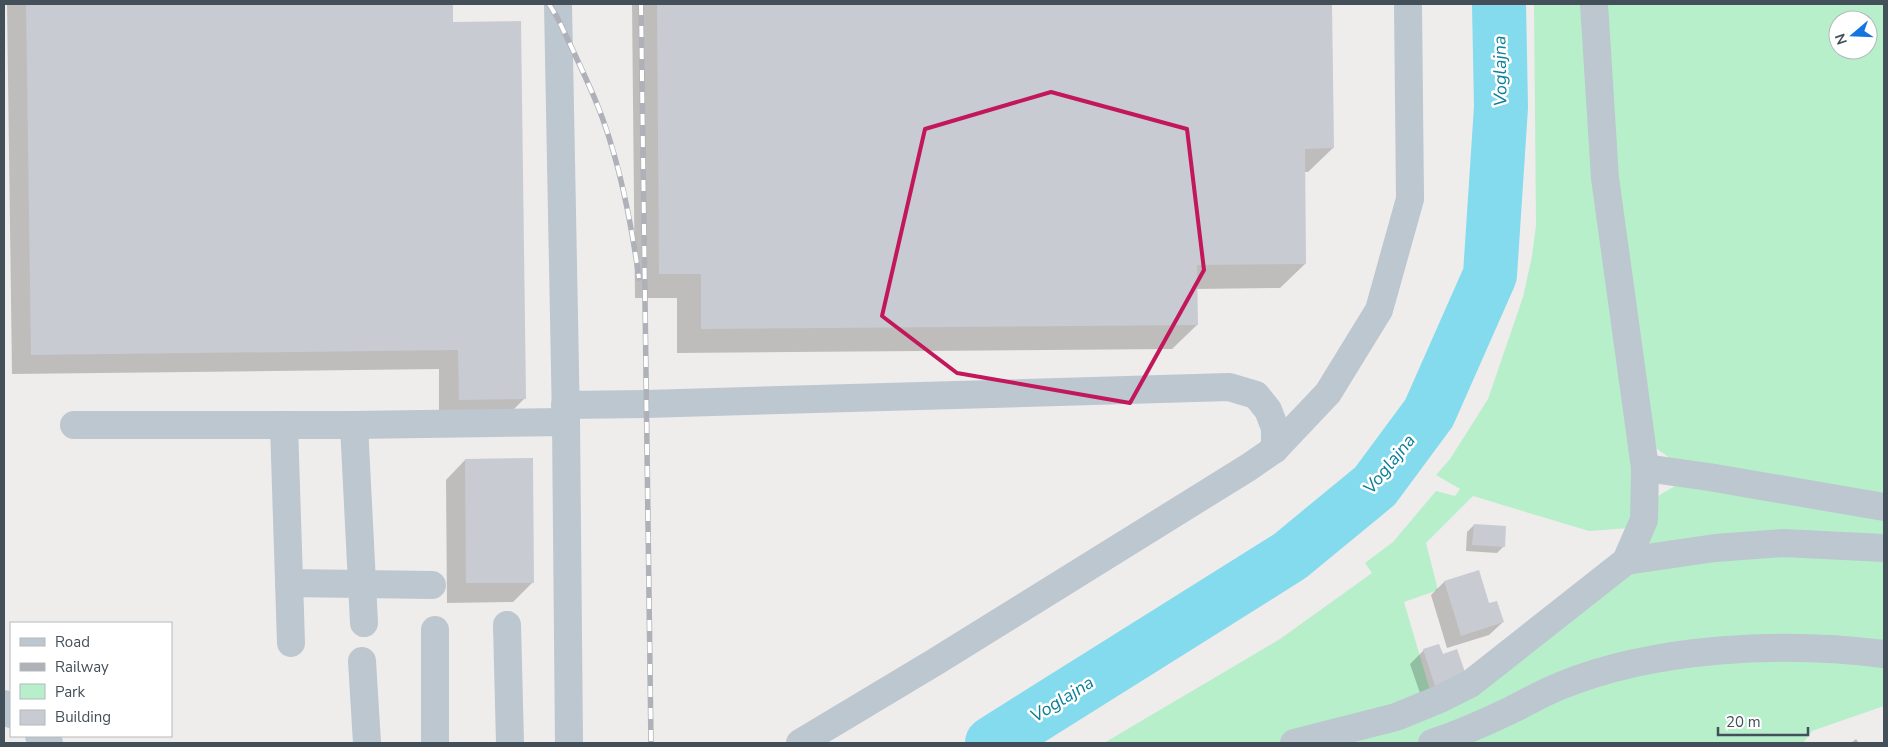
<svg xmlns="http://www.w3.org/2000/svg" width="1888" height="747" font-family="'Nunito Sans',sans-serif">
	<style>
		.green { fill: #b7efcb; fill-rule: evenodd }
		.shadow { fill: #0003 }
		.lines { fill: none; stroke-linecap: round; stroke-linejoin: round }
		.river { stroke: #83dbed; stroke-width: 54 }
		.building { fill: #c8cbd1 }
		.minor { stroke: #bcc7cf; stroke-width: 28 }
		.rail-casing { stroke: #aeb1b7; stroke-width: 5.5 }
		.rail { stroke: #fff; stroke-width: 4; stroke-dasharray: 11; stroke-linecap: butt }
		.marked { fill: none; stroke: #c2185b; stroke-width: 4; stroke-linejoin: round }
		.labels { text-anchor: middle; dominant-baseline: central; stroke-width: 5; stroke-linejoin: round; paint-order: stroke }
		.water-label { font-size: 18px; font-style: italic; fill: #0a8099; stroke: #fff }
	</style>
	<rect width="100%" height="100%" fill="#efecec"/>
	<g class="green">
		<path d="M 1534,4 L 1585,4 L 1635,492 L 1630,528 L 1589,531 L 1473,496 L 1426,543 L 1438,590 L 1404,602 L 1432,697 L 1394,712 L 1280,743 L 1104,743 L 1280,639 L 1372,573 L 1365,563 L 1393,542 L 1436,491 L 1455,496 L 1460,489 L 1436,475 L 1450,459 L 1488,399 L 1523,297 L 1532,256 L 1536,225 Z"/>
		<path d="M 1603,4 L 1884,4 L 1884,495 L 1674,461 L 1653,446 L 1636,370 ZM 1838,20 L 1868,20 L 1868,50 L 1838,50 Z"/>
		<path d="M 1678,484 L 1884,514 L 1884,536 L 1651,546 L 1645,538 L 1655,498 Z"/>
		<path d="M 1884,550 L 1884,646 L 1694,644 L 1416,743 L 1336,743 L 1400,725 L 1630,574 L 1647,565 Z"/>
		<path d="M 1724,656 L 1884,660 L 1884,706 L 1812,731 L 1803,743 L 1454,743 L 1561,693 Z"/>
	</g>
	<g class="shadow">
		<path d="M 7,4 L 452,4 L 452,23 L 525,398 L 505,418 L 439,419 L 439,369 L 12,374 Z"/>
		<path d="M 632,4 L 1331,4 L 1333,148 L 1308,172 L 1304,172 L 1305,264 L 1280,288 L 1196,289 L 1197,325 L 1172,349 L 677,353 L 677,298 L 635,298 Z"/>
		<path d="M 465,460 L 533,582 L 513,602 L 447,603 L 446,480 Z"/>
		<path d="M 1474,525 L 1504,546 L 1497,553 L 1466,551 L 1467,532 Z"/>
		<path d="M 1444,582 L 1488,605 L 1503,622 L 1489,635 L 1447,648 L 1431,595 Z"/>
		<path d="M 1424,650 L 1442,656 L 1465,675 L 1422,699 L 1410,664 Z"/>
		<path d="M 1856,739 L 1859,743 L 1851,743 Z"/>
	</g>
	<g class="lines">
		<path class="river" d="M 992,743 L 1290,556 L 1375,486 L 1429,413 L 1490,275 L 1501,107 L 1499,4"/>
	</g>
	<g class="building">
		<path d="M 26,4 L 453,4 L 453,22 L 521,21 L 526,399 L 459,400 L 458,350 L 31,355 Z"/>
		<path d="M 657,4 L 1332,4 L 1334,148 L 1305,149 L 1306,264 L 1197,265 L 1198,325 L 701,329 L 701,274 L 659,274 Z"/>
		<path d="M 533,458 L 534,583 L 466,583 L 465,459 Z"/>
		<path d="M 1474,524 L 1506,526 L 1505,547 L 1472,545 Z"/>
		<path d="M 1479,570 L 1489,603 L 1497,601 L 1504,622 L 1461,636 L 1444,581 Z"/>
		<path d="M 1439,644 L 1443,654 L 1457,649 L 1466,675 L 1435,686 L 1423,649 Z"/>
	</g>
	<g class="lines">
		<g class="minor">
			<path d="M 558,4 L 566,422 L 569,743"/>
			<path d="M 565,405 L 646,404 L 1229,387 L 1256,395 L 1268,410 L 1275,428 L 1275,449"/>
			<path d="M 74,425 L 354,425 L 566,422"/>
			<path d="M 284,425 L 291,643"/>
			<path d="M 354,425 L 364,623"/>
			<path d="M 1645,468 L 1709,477 L 1884,507"/>
			<path d="M 1626,561 L 1715,548 L 1783,543 L 1884,548"/>
			<path d="M 289,583 L 432,585"/>
			<path d="M 507,625 L 510,743"/>
			<path d="M 435,630 L 435,743"/>
			<path d="M 362,661 L 367,743"/>
			<path d="M 4,704 L 11,714"/>
			<path d="M 39,736 L 49,743"/>
			<path d="M 800,743 L 935,662 L 1249,467 L 1275,449 L 1328,393 L 1379,310 L 1410,199 L 1408,4"/>
			<path d="M 1294,743 L 1396,717 L 1440,699 L 1470,684 L 1626,561 L 1644,520 L 1645,468 L 1605,178 L 1594,4"/>
			<path d="M 1432,743 C 1459,734 1484,723 1509,711 C 1526,703 1542,693 1560,686 C 1655,647 1783,641 1884,654"/>
		</g>
		<g class="rail-casing">
			<g id="rail">
				<path d="M 549,4 L 557,17 C 571,46 585,75 597,104 C 619,158 631,221 639,278"/>
				<path d="M 641,4 L 651,743"/>
			</g>
		</g>
		<use href="#rail" class="rail"/>
	</g>
	<path class="marked" d="M 1051,92 L 1187,129 L 1204,270 L 1130,403 L 957,373 L 882,316 L 925,129 Z"/>
	<g class="labels">
		<g class="water-label">
			<text transform="translate(1500 71) rotate(-91)">Voglajna</text>
			<text transform="translate(1389 464) rotate(-51)">Voglajna</text>
			<text transform="translate(1062 699) rotate(-32)">Voglajna</text>
		</g>
	</g>
	<rect width="1888" height="747" fill="none" stroke="#445059" stroke-width="10"/>
	<rect x="10" y="622" width="162" height="115" fill="#ffffff" stroke="#b4b9bd"/>
	<rect x="20" y="638" width="25" height="8" fill="#bcc7cf" stroke="#b4b9bd"/>
	<text x="55" y="647" font-size="15" fill="#445059">Road</text>
	<rect x="20" y="663" width="25" height="8" fill="#aeb1b7" stroke="#b4b9bd"/>
	<text x="55" y="672" font-size="15" fill="#445059">Railway</text>
	<rect x="20" y="684" width="25" height="15" fill="#b7efcb" stroke="#b4b9bd"/>
	<text x="55" y="697" font-size="15" fill="#445059">Park</text>
	<rect x="20" y="710" width="25" height="15" fill="#c8cbd1" stroke="#b4b9bd"/>
	<text x="55" y="722" font-size="15" fill="#445059">Building</text>
	<g transform="translate(1853 35) rotate(251)"><circle r="24" fill="#ffffff" stroke="#b4b9bd"/>
	<path d="M0-4L9 19L0 12L-9 19Z" fill="#1475e0"/>
	<text y="-8" font-size="14" font-weight="bold" text-anchor="middle" fill="#445059">N</text>
	</g>
	<path d="M1718 727v8h90v-8" fill="none" stroke="#445059" stroke-width="2.5"/>
	<text x="1726" y="727" font-size="15" fill="#445059" stroke="#ffffff" stroke-width="4" paint-order="stroke">20 m</text>
</svg>
